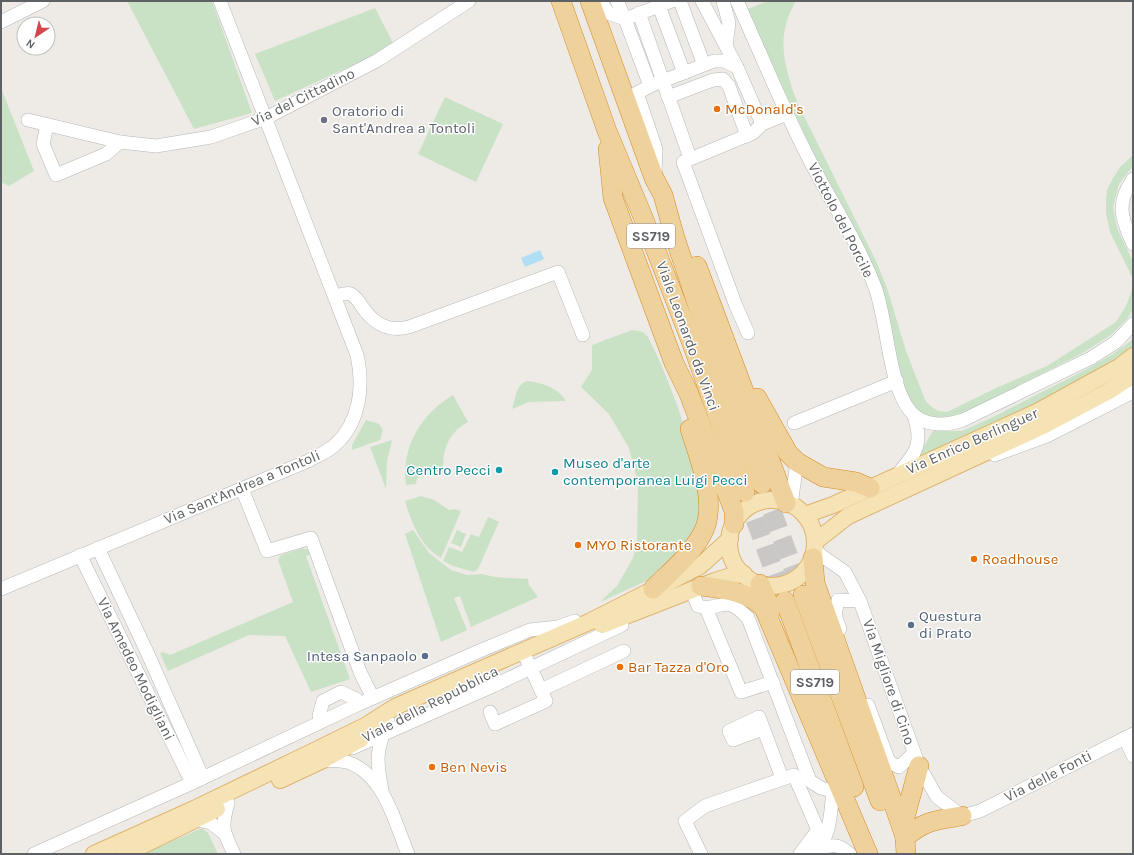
<svg xmlns="http://www.w3.org/2000/svg" width="1134" height="855" font-family="Karla,sans-serif">
	<style>
		.green { fill: #c9e2c6 }
		.water { fill: #b0def4 }
		.lines { fill: none; stroke-linecap: round; stroke-linejoin: round }
		.highway-tunnel { stroke: #cac8c6; stroke-width: 19; stroke-dasharray: 19 10; stroke-linecap: butt }
		.minor-casing { stroke: #b3b6b9; stroke-width: 14 }
		.major-casing { stroke: #dfb36e; stroke-width: 18 }
		.highway-casing { stroke: #d7891e; stroke-width: 20 }
		.minor { stroke: #fff; stroke-width: 13 }
		.major { stroke: #f5e3b5; stroke-width: 16 }
		.highway { stroke: #efd19c; stroke-width: 19 }
		.food-dot { fill: #e8710a; stroke: #fff; stroke-width: 1.5 }
		.worship-dot { fill: #6b7280; stroke: #fff; stroke-width: 1.5 }
		.culture-dot { fill: #0f9aa8; stroke: #fff; stroke-width: 1.5 }
		.service-dot { fill: #5c6f8a; stroke: #fff; stroke-width: 1.5 }
		.labels { text-anchor: middle; dominant-baseline: central; stroke-width: 3; stroke-linejoin: round; paint-order: stroke }
		.shield { fill: #fff; stroke: #8e9092; stroke-width: 1 }
		.shield-label { font-size: 14px; font-weight: bold; fill: #5e6164 }
		.street-label { font-size: 15px; fill: #5e6164; stroke: #fff }
		.food-label { font-size: 15px; fill: #c56008; stroke: #fff; text-anchor: start }
		.worship-label { font-size: 15px; fill: #5b616d; stroke: #fff; text-anchor: start }
		.culture-label { font-size: 15px; fill: #0d838f; stroke: #fff; text-anchor: start }
		.service-label { font-size: 15px; fill: #4e5e75; stroke: #fff; text-anchor: start }
	</style>
	<rect width="100%" height="100%" fill="#eeebe6"/>
	<g class="green">
		<path d="M 127,1 L 212,1 L 252,113 L 194,129 Z"/>
		<path d="M 768,1 L 796,1 C 775,37 784,65 797,102 L 877,263 L 887,288 L 906,351 L 925,400 C 932,408 937,412 947,412 L 996,388 L 1047,366 L 1116,322 L 1126,306 L 1132,290 L 1132,277 L 1110,232 L 1106,213 L 1106,201 L 1107,190 L 1113,178 L 1121,166 L 1133,155 L 1133,166 L 1119,184 L 1113,207 L 1117,228 L 1133,262 L 1133,309 L 1128,318 L 1111,335 L 1081,354 L 949,420 C 937,420 925,418 916,408 C 903,395 895,348 891,329 L 745,10 Z"/>
		<path d="M 375,8 L 393,43 L 364,60 L 275,101 L 255,54 Z"/>
		<path d="M 1,88 L 34,171 L 9,186 L 1,182 Z"/>
		<path d="M 445,97 L 503,124 L 476,182 L 418,154 Z"/>
		<path d="M 632,330 L 643,332 L 648,337 L 661,364 L 678,407 L 704,497 L 702,525 L 662,574 L 600,602 L 617,586 L 633,558 L 637,543 L 638,483 L 629,448 L 609,414 L 581,387 L 592,370 L 592,345 Z"/>
		<path d="M 1133,339 L 1133,348 L 1053,396 L 920,459 L 918,456 L 933,431 L 962,431 L 997,415 L 1083,371 L 1113,354 Z"/>
		<path d="M 526,381 C 540,382 559,388 566,401 L 529,402 L 512,409 C 516,398 515,387 526,381 Z"/>
		<path d="M 453,395 L 468,422 C 449,432 441,451 444,471 L 417,478 L 416,484 L 406,485 C 401,447 421,414 453,395 Z"/>
		<path d="M 366,420 L 379,424 L 383,430 L 380,440 L 352,450 L 352,445 Z"/>
		<path d="M 392,440 L 387,461 L 386,489 L 370,447 Z"/>
		<path d="M 421,496 L 434,500 L 449,510 L 455,509 L 461,511 L 441,558 C 421,547 411,522 405,501 Z"/>
		<path d="M 488,517 L 499,522 L 478,569 L 474,572 L 453,566 L 443,561 L 449,547 L 462,552 L 471,534 L 479,537 Z"/>
		<path d="M 413,530 L 429,553 L 451,570 L 467,575 L 482,574 L 495,577 L 528,579 L 529,585 L 538,597 L 471,627 L 460,596 L 454,598 L 467,630 L 441,642 L 405,534 Z"/>
		<path d="M 457,530 L 466,534 L 461,547 L 451,543 Z"/>
		<path d="M 303,548 L 308,550 L 311,554 L 306,556 L 350,679 L 311,692 L 285,636 L 249,635 L 168,671 L 160,653 L 163,652 L 170,655 L 293,602 L 278,560 L 281,555 Z"/>
		<path d="M 202,828 L 208,833 L 218,854 L 143,854 Z"/>
	</g>
	<path class="water" d="M 540,250 L 544,259 L 525,267 L 521,258 Z"/>
	<g class="lines">
		<g class="highway-tunnel">
			<path d="M 762,484 L 803,595"/>
			<path d="M 745,492 L 785,601"/>
		</g>
		<g class="minor-casing">
			<g id="minor">
				<path d="M 601,1 L 608,13 L 625,19 L 650,86"/>
				<path d="M 617,1 L 625,19 L 672,1"/>
				<path d="M 680,1 L 704,65"/>
				<path d="M 702,1 L 737,67 L 762,124"/>
				<path d="M 723,1 L 729,23 L 726,45"/>
				<path d="M 737,1 C 761,54 783,109 810,161 C 832,203 858,243 875,287 C 888,323 888,383 910,411 C 923,427 946,426 963,420 L 1091,358 L 1116,342 L 1133,324"/>
				<path d="M 659,6 L 684,73"/>
				<path d="M 639,13 L 690,158"/>
				<path d="M 1,22 L 43,1"/>
				<path d="M 668,97 L 713,80 L 723,79 L 729,86 L 747,136"/>
				<path d="M 28,120 L 120,142 L 156,146 L 211,137 L 266,118 L 378,60 L 469,1"/>
				<path d="M 47,125 L 43,144 L 56,175 L 106,154 L 120,142"/>
				<path d="M 655,174 L 656,149 L 637,93 L 650,86 L 714,61 L 724,61 L 737,67"/>
				<path d="M 1133,179 C 1116,203 1121,218 1133,244"/>
				<path d="M 335,296 C 340,295 346,292 351,294 C 356,297 360,303 363,308 C 375,325 389,332 409,327 L 558,272 L 583,335"/>
				<path d="M 748,333 L 736,306 L 683,162 L 753,133 L 762,124 L 787,114"/>
				<path d="M 794,423 L 897,381"/>
				<path d="M 995,455 L 1047,436 L 1133,392"/>
				<path d="M 897,475 C 915,453 924,446 914,416"/>
				<path d="M 242,489 L 267,551 L 311,538 L 360,672 L 373,698"/>
				<path d="M 791,505 L 797,462"/>
				<path d="M 98,548 L 147,652 L 203,778"/>
				<path d="M 815,549 L 822,556 L 845,572 L 860,601 L 919,766 L 937,797 L 962,816 L 980,811 L 1133,734"/>
				<path d="M 80,555 L 192,783"/>
				<path d="M 1,589 L 308,461 C 317,456 327,452 335,445 C 360,422 364,387 357,355 L 220,1"/>
				<path d="M 684,593 L 691,589 L 698,606 C 721,613 723,591 748,618 L 810,781 L 821,788 L 833,791"/>
				<path d="M 706,608 L 741,692 L 773,682"/>
				<path d="M 840,629 L 835,615 L 838,600 L 860,601"/>
				<path d="M 541,690 L 624,651"/>
				<path d="M 868,705 L 889,762 L 899,767 L 914,753"/>
				<path d="M 490,712 L 495,724 L 546,701 L 525,656"/>
				<path d="M 321,721 L 319,716 L 323,701 L 341,692 L 356,699 L 359,704"/>
				<path d="M 763,729 L 733,740 L 729,731 L 759,717 L 782,778"/>
				<path d="M 1125,738 L 1133,756"/>
				<path d="M 352,748 L 495,685 L 622,625"/>
				<path d="M 323,760 C 331,761 342,760 350,763 C 385,777 395,823 408,854"/>
				<path d="M 382,790 C 376,760 376,750 388,721"/>
				<path d="M 228,803 C 221,828 223,831 234,854"/>
				<path d="M 198,820 L 211,823 L 224,833"/>
				<path d="M 819,849 C 833,844 839,844 850,854"/>
				<path d="M 34,854 L 192,783 L 359,704 L 477,652 L 530,630 L 558,627 L 575,621"/>
				<path d="M 701,854 L 685,821 L 705,806 L 794,775 L 818,830 L 800,854"/>
				<path d="M 811,854 C 832,840 830,813 833,791 L 839,786"/>
			</g>
		</g>
		<g class="major-casing">
			<g id="major">
				<circle cx="772" cy="543" r="43"/>
				<path d="M 805,515 L 833,505 L 1037,412 L 1119,367 L 1133,356"/>
				<path d="M 816,541 L 848,516 L 1043,426 L 1109,391 L 1133,375"/>
				<path d="M 602,625 L 715,581 L 734,575 L 744,574"/>
				<path d="M 280,780 L 323,760 L 361,739"/>
				<path d="M 94,854 L 194,809 L 310,753 L 365,726 L 395,707 L 589,622 L 700,566 L 730,539"/>
				<path d="M 125,854 L 217,809"/>
			</g>
		</g>
		<g class="highway-casing">
			<g id="highway">
				<path d="M 561,1 L 607,131 L 643,217 L 691,341 L 745,492"/>
				<path d="M 590,1 L 654,178 L 663,195 L 675,238 L 709,339 L 762,484"/>
				<path d="M 608,149 L 613,198 L 674,363 L 689,394 L 734,511 L 734,524"/>
				<path d="M 697,266 L 786,503"/>
				<path d="M 757,398 L 788,453 L 797,462 L 823,477 L 856,482 L 870,488"/>
				<path d="M 813,558 L 815,583 L 902,828 L 905,838 L 906,854"/>
				<path d="M 760,584 L 768,602 L 770,613"/>
				<path d="M 701,586 C 724,589 747,591 764,608 L 868,854"/>
				<path d="M 653,589 C 670,572 691,555 702,534 C 719,505 699,458 690,429"/>
				<path d="M 803,595 L 880,801"/>
				<path d="M 785,601 L 854,787"/>
				<path d="M 902,828 L 919,766"/>
				<path d="M 905,838 C 924,820 938,820 962,816"/>
			</g>
		</g>
		<use href="#minor" class="minor"/>
		<use href="#major" class="major"/>
		<use href="#highway" class="highway"/>
	</g>
	<g class="food-dot">
		<circle cx="717" cy="109" r="4"/>
		<circle cx="578" cy="545" r="4"/>
		<circle cx="974" cy="559" r="4"/>
		<circle cx="620" cy="667" r="4"/>
		<circle cx="432" cy="767" r="4"/>
	</g>
	<circle class="worship-dot" cx="324" cy="120" r="4"/>
	<g class="culture-dot">
		<circle cx="499" cy="470" r="4"/>
		<circle cx="555" cy="472" r="4"/>
	</g>
	<g class="service-dot">
		<circle cx="911" cy="625" r="4"/>
		<circle cx="425" cy="656" r="4"/>
	</g>
	<g class="labels">
		<g class="shield">
			<rect x="627" y="224" width="48" height="24" rx="3"/>
			<rect x="791" y="670" width="48" height="24" rx="3"/>
		</g>
		<g class="shield-label">
			<text x="651" y="236">SS719</text>
			<text x="815" y="682">SS719</text>
		</g>
		<g class="street-label">
			<text transform="translate(303 97) rotate(-26)">Via del Cittadino</text>
			<text transform="translate(841 220) rotate(63)">Viottolo del Porcile</text>
			<text transform="translate(688 336) rotate(70)">Viale Leonardo da Vinci</text>
			<text transform="translate(972 441) rotate(-24)">Via Enrico Berlinguer</text>
			<text transform="translate(242 487) rotate(-23)">Via Sant'Andrea a Tontoli</text>
			<text transform="translate(136 669) rotate(64)">Via Amedeo Modigliani</text>
			<text transform="translate(889 682) rotate(71)">Via Migliore di Cino</text>
			<text transform="translate(430 704) rotate(-27)">Viale della Repubblica</text>
			<text transform="translate(1048 776) rotate(-27)">Via delle Fonti</text>
		</g>
		<g class="food-label">
			<text x="725" y="109">McDonald's</text>
			<text x="586" y="545">MYO Ristorante</text>
			<text x="982" y="559">Roadhouse</text>
			<text x="628" y="667">Bar Tazza d'Oro</text>
			<text x="440" y="767">Ben Nevis</text>
		</g>
		<g class="worship-label">
			<text x="332" y="111">Oratorio di<tspan x="332" dy="17">Sant'Andrea a Tontoli</tspan></text>
		</g>
		<g class="culture-label">
			<text x="563" y="463">Museo d'arte<tspan x="563" dy="17">contemporanea Luigi Pecci</tspan></text>
			<text x="491" y="470" text-anchor="end">Centro Pecci</text>
		</g>
		<g class="service-label">
			<text x="919" y="616">Questura<tspan x="919" dy="17">di Prato</tspan></text>
			<text x="417" y="656" text-anchor="end">Intesa Sanpaolo</text>
		</g>
	</g>
	<rect width="1134" height="855" fill="none" stroke="#5e6164" stroke-width="4"/>
	<g transform="translate(36 36) rotate(215)"><circle r="19" fill="#ffffff" stroke="#bfc0c1"/>
	<path d="M0-3L7 15L0 10L-7 15Z" fill="#d3474b"/>
	<text y="-6" font-size="11" font-weight="bold" text-anchor="middle" fill="#5e6164">N</text>
	</g>
</svg>
